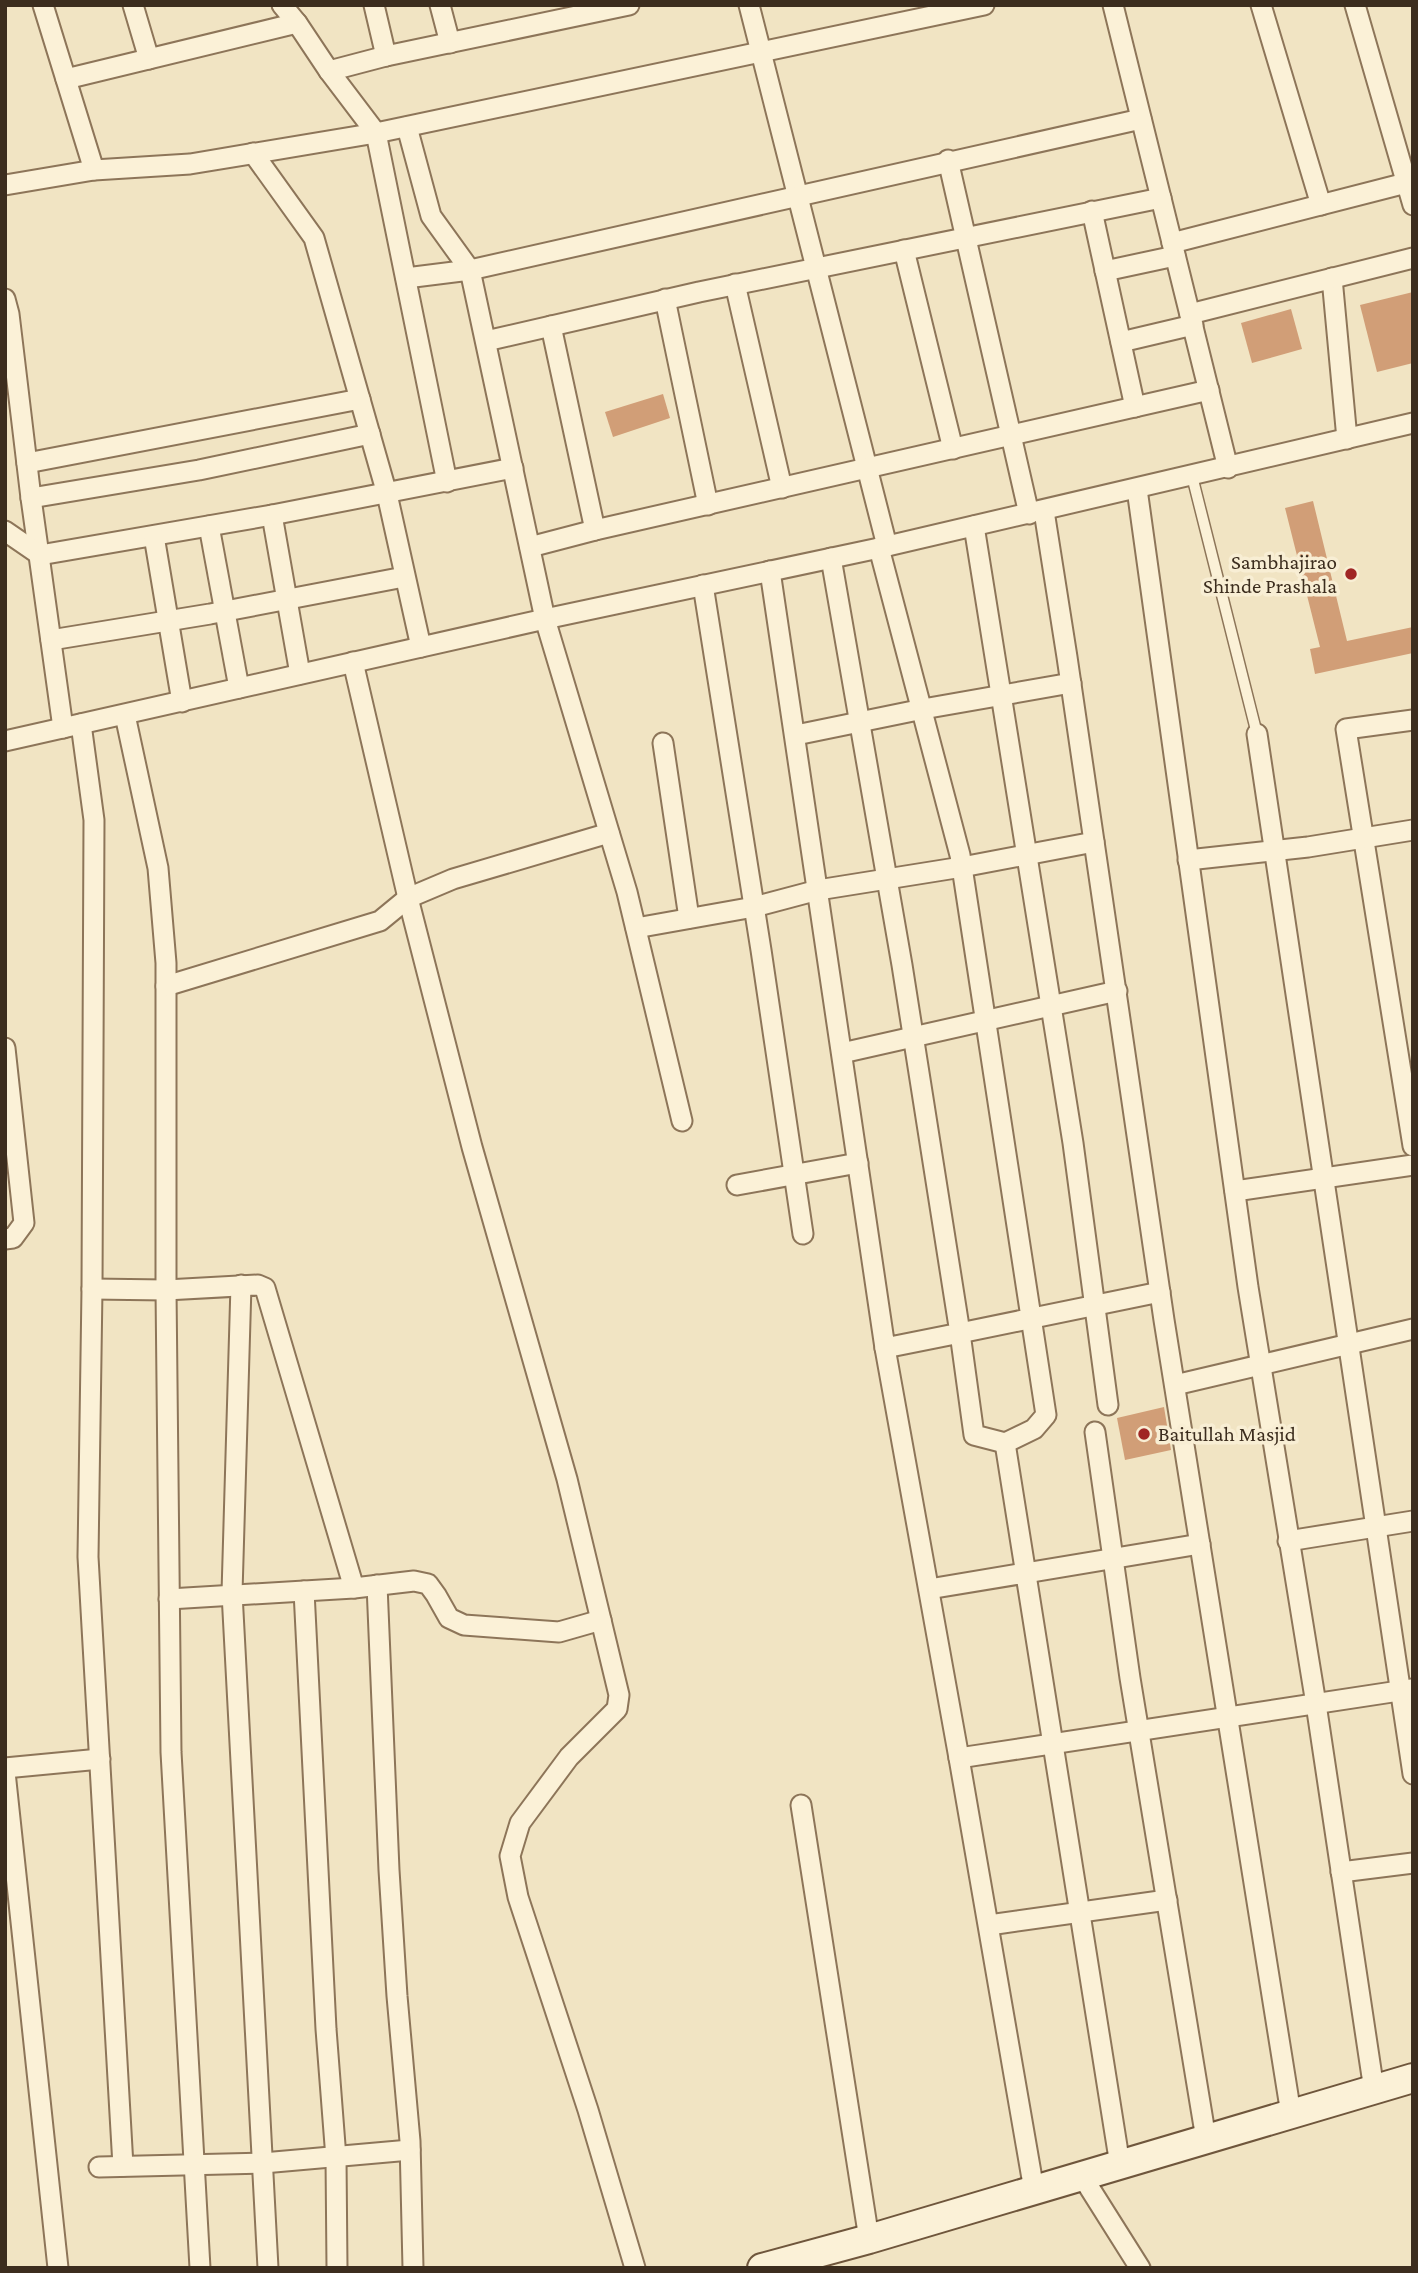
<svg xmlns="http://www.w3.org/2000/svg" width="1418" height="2273" font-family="'Crimson Pro',serif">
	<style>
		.building { fill: #d19e77 }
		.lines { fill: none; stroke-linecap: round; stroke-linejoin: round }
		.service-casing { stroke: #8d7559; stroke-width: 13 }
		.minor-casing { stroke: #8d7559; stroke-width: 23 }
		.secondary-casing { stroke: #6f563c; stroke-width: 32 }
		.service { stroke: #fbf1d7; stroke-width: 10 }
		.minor { stroke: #fbf1d7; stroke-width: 19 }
		.secondary { stroke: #fbf1d7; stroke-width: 28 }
		.poi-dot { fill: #a02625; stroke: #f8eed4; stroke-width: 2.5 }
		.labels { text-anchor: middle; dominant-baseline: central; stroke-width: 7; stroke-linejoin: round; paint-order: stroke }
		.poi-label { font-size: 21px; fill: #3c2d1e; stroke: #f8eed4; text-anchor: end }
	</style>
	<rect width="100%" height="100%" fill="#f1e4c3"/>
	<g class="building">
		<path d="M 1413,292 L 1413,363 L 1377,372 L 1360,305 Z"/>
		<path d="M 1291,309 L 1302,349 L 1252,363 L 1241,323 Z"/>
		<path d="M 663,394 L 670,418 L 613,437 L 605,412 Z"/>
		<path d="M 1313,501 L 1347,641 L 1413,627 L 1413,653 L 1315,674 L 1310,649 L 1320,647 L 1285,508 Z"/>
		<path d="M 1164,1407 L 1171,1450 L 1125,1460 L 1117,1418 Z"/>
	</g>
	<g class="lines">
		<g class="service-casing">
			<path id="service" d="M 1192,476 L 1257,734"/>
		</g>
		<g class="minor-casing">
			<g id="minor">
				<path d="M 43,5 L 94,170 L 190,164 L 376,133 L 984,5"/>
				<path d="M 133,5 L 149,59"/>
				<path d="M 282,5 L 297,23 L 329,71 L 376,133 L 447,482"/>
				<path d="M 374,5 L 386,56"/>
				<path d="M 440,5 L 450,43"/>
				<path d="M 749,5 L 887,546"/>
				<path d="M 1113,5 L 1228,468"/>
				<path d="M 1261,5 L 1321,205"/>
				<path d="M 1355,5 L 1413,205"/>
				<path d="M 329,71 L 386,56 L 629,5"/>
				<path d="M 66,79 L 297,23"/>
				<path d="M 407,127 L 431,216 L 470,270 L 545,619 L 627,892 L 682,1121"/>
				<path d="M 253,153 L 314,238 L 387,494 L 421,647"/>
				<path d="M 948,160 L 1029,514"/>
				<path d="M 5,185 L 94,170"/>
				<path d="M 1092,211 L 1135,407"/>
				<path d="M 1172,243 L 1406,183"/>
				<path d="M 904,250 L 953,449"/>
				<path d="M 1105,271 L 1175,256"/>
				<path d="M 406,278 L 470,270 L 1141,119"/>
				<path d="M 1332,278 L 1347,439"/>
				<path d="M 735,284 L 782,488"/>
				<path d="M 5,299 L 9,314 L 31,498 L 63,728"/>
				<path d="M 665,299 L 708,505"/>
				<path d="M 1190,314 L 1413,258"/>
				<path d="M 551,326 L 595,530"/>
				<path d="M 486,341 L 699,292 L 1161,198"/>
				<path d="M 1121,342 L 1193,325"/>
				<path d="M 27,463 L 360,399"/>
				<path d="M 1137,489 L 1248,1287 L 1316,1704 L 1374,2090"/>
				<path d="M 31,498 L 199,470 L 370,434"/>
				<path d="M 1044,511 L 1067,657 L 1164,1320 L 1291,2114"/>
				<path d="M 272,515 L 300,674"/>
				<path d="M 209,526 L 239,688"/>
				<path d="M 974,526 L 1073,1143 L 1108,1405"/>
				<path d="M 5,531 L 40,555 L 272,515 L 513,468"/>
				<path d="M 154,536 L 182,702"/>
				<path d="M 530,547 L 595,530 L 1209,390"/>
				<path d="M 879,548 L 960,855 L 962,867 C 990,1050 1018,1232 1046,1415 L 1034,1429 L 1005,1443 L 974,1435 L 960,1333 C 1027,1319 1094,1305 1160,1292"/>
				<path d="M 770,571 L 885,1348 L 960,1333 L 902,965 L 831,558"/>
				<path d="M 703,585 L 761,950 L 803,1234"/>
				<path d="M 51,640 L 210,614 L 404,577"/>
				<path d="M 353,662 L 408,898 L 472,1147 L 567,1479 L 619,1695 L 617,1709 L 569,1757 L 520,1823 L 510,1856 L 518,1897 L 588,2110 L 635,2268"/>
				<path d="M 125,715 L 158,868 L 166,963 L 166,1290 L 171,1752 L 200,2268"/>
				<path d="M 1413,720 L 1346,729 L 1413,1146"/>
				<path d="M 81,724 L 94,820 L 92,1289 L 88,1557 L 123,2166"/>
				<path d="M 1257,734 L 1413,1774"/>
				<path d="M 796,735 L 923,709 L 1071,683"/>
				<path d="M 5,741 L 545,619 L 879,548 L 1413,423"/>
				<path d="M 663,743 L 689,918"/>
				<path d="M 1188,860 L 1308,847 L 1413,830"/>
				<path d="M 636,928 L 754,907 L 818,890 L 962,867 L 1094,842"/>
				<path d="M 166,986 L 380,921 L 408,898 L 453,879 L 609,833"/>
				<path d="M 5,1048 L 24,1223 L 13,1238 L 5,1239"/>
				<path d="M 842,1053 L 1117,991"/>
				<path d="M 737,1185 L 858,1163"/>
				<path d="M 1235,1191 L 1413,1165"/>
				<path d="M 241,1285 L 232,1593 L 268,2268"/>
				<path d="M 92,1289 L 166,1290 L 258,1285 L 265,1288 L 354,1588"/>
				<path d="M 885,1348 L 959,1758 L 1034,2190"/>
				<path d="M 1175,1385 L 1413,1329"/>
				<path d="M 1095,1432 L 1130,1678 L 1206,2139"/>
				<path d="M 1005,1443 L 1120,2165"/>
				<path d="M 1288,1541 L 1413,1521"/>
				<path d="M 377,1585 L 389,1870 L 397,1996 L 410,2141 L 413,2268"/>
				<path d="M 929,1589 L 1200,1544"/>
				<path d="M 304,1591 L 326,2029 L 336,2158 L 337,2268"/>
				<path d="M 169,1599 L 354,1588 L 414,1581 L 428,1584 L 436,1595 L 449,1618 L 464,1625 L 559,1632 L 601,1620"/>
				<path d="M 959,1758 L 1412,1689"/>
				<path d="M 5,1768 L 100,1759"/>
				<path d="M 5,1772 L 58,2268"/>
				<path d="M 801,1805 L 869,2239"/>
				<path d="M 1341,1872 L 1413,1863"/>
				<path d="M 989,1925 L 1167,1900"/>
				<path d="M 99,2167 L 263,2163 L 410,2150"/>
				<path d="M 1082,2176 L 1140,2268"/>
			</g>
		</g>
		<g class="secondary-casing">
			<path id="secondary" d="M 762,2268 L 869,2239 L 1413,2078"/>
		</g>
		<use href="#service" class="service"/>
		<use href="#minor" class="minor"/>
		<use href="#secondary" class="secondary"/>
	</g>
	<g class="poi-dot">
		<circle cx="1351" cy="574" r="7"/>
		<circle cx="1144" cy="1434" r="7"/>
	</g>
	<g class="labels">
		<g class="poi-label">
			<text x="1337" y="562">Sambhajirao<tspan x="1337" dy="24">Shinde Prashala</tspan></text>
			<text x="1158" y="1434" text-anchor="start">Baitullah Masjid</text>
		</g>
	</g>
	<rect width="1418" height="2273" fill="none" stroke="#3c2d1e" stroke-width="14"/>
</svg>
